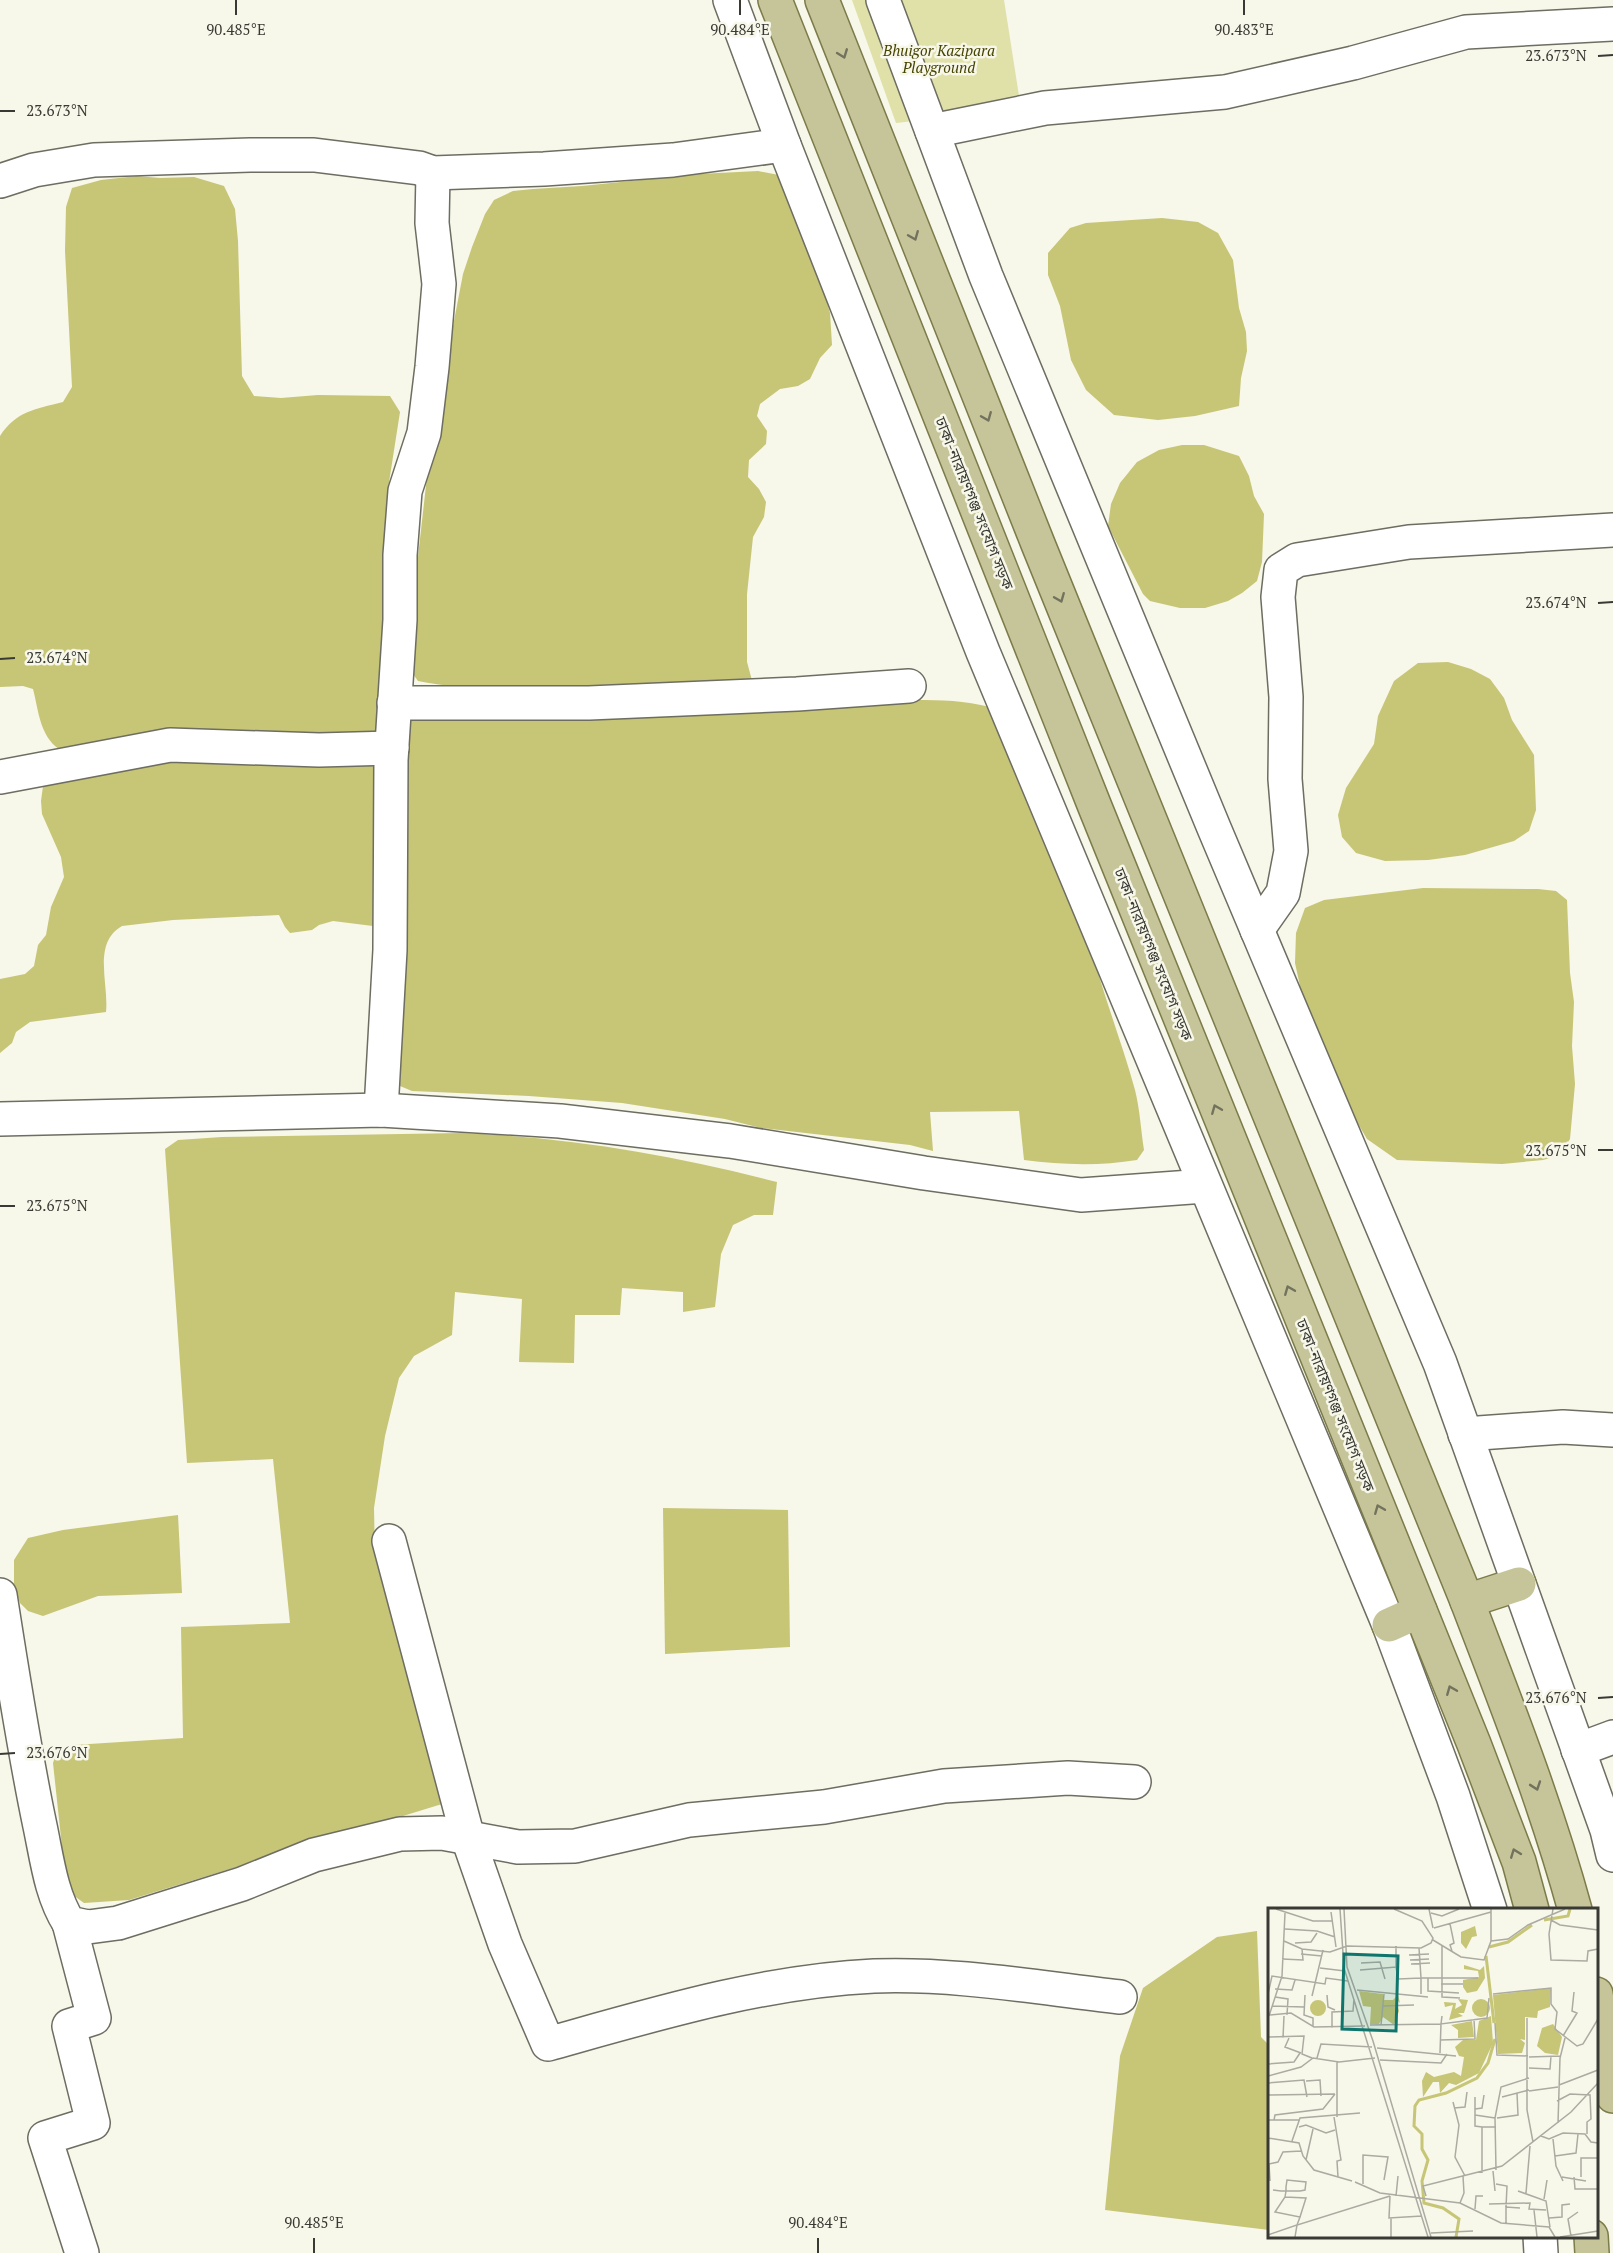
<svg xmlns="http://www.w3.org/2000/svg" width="1613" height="2253" font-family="'PT Serif','Noto Sans Bengali',serif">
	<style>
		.green { fill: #e0e0a9 }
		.water { fill: #c7c576 }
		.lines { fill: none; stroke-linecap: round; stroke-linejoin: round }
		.street-casing { stroke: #6d6d62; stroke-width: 36 }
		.secondary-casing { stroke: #6d6d62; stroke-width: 36 }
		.primary-casing { stroke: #7c7b4a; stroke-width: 36 }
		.street { stroke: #fff; stroke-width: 33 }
		.secondary { stroke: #fff; stroke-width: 33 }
		.primary { stroke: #c6c59a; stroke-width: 33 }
		.oneway { stroke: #72725d }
		.ticks { fill: none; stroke: #3a3a35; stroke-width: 2 }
		.labels { text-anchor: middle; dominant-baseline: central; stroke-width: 5; stroke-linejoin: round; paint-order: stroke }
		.park-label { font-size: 15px; font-style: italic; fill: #464403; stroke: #f7f7ea }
		.street-label { font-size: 15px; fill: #3a3a35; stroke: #f7f7ea }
		.inset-river { fill: none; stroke: #c7c576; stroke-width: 3 }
		.inset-road { fill: none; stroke: #ababa2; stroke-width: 1.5 }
		.view { fill: #0f766e; fill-opacity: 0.15; stroke: #0f766e; stroke-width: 3 }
		.inset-edge { fill: none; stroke: #3a3a35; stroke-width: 3 }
		.ticks-label { font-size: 15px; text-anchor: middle; fill: #3a3a35; stroke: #f7f7ea; stroke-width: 5; stroke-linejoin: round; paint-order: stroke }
	</style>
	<rect width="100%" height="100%" fill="#f7f7ea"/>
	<path class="green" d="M 852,0 L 1004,0 L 1021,109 L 896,123 Z"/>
	<g class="water">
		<path d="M 758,171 L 779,175 L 823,288 L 830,313 L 832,345 L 820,358 L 810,379 L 798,386 L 780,389 L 760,404 L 757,416 L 767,431 L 766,444 L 749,460 L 748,477 L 759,489 L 766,502 L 764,517 L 753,537 L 747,594 L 747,662 L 753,684 C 684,689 615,688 546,687 C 504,687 460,690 418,681 L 413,674 L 412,610 L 431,441 L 463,274 L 472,247 L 485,214 L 494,200 L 513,191 L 533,189 L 582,186 L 699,174 Z"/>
		<path d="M 137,176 L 160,178 L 194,177 L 224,186 L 235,209 L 238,241 L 242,376 L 254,396 L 281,398 L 318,395 L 390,396 L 400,412 L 387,495 L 388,561 L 378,739 L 64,752 C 40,740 39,712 33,689 L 23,686 L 0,687 L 0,436 C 16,411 36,409 63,402 L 72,387 L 65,251 L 66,207 L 72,188 L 101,180 Z"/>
		<path d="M 1162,218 L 1198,222 L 1218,233 L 1233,260 L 1239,308 L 1246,332 L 1247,351 L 1241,378 L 1239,406 L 1195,416 L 1158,420 L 1114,415 L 1086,390 L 1071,360 L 1060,306 L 1048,275 L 1048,253 L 1070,228 L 1086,223 Z"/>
		<path d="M 1182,445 L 1204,445 L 1239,456 L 1249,476 L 1254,496 L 1264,514 L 1262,562 L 1257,581 L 1242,593 L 1228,601 L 1205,608 L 1180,608 L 1150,601 L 1143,594 L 1108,526 L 1111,504 L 1120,483 L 1137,462 L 1159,450 Z"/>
		<path d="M 1448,662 L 1471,669 L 1490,679 L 1504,698 L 1512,720 L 1534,755 L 1536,810 L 1529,831 L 1514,841 L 1465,855 L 1428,860 L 1385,861 L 1356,853 L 1342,837 L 1338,815 L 1346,788 L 1374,744 L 1378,716 L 1394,681 L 1418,663 Z"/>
		<path d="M 897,700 C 928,700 959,699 990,707 L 1089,939 C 1101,990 1121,1039 1135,1090 C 1140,1110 1141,1131 1144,1150 L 1137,1160 C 1100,1166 1062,1165 1024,1160 L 1019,1111 L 930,1112 L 933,1151 L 910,1145 L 761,1128 L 725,1119 L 622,1103 L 529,1096 L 412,1091 L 400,1086 L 408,721 L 425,716 Z"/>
		<path d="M 135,757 L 382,760 L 384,919 L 373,926 L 333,921 L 319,925 L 312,930 L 290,933 L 285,927 L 279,915 L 173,920 L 122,926 C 92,943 109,984 106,1012 L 30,1022 L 16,1032 L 12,1043 L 0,1053 L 0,979 L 25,974 L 34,966 L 38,945 L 46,935 L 51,907 L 64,877 L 61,857 L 42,814 L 41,801 L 43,786 L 48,776 Z"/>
		<path d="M 1423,888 L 1538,889 L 1556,891 L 1567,900 L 1570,973 L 1574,1002 L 1572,1046 L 1575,1084 L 1570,1139 L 1560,1155 L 1543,1160 L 1502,1164 L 1397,1160 L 1367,1139 L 1340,1093 L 1305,1009 L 1295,963 L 1296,933 L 1305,908 L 1324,900 Z"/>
		<path d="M 461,1133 C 568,1137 674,1155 777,1182 L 773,1215 L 754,1215 L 733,1225 L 721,1254 L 715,1307 L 683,1312 L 683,1292 L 622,1288 L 620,1315 L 575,1315 L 574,1363 L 519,1362 L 522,1299 L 455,1292 L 452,1335 L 414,1356 L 399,1378 L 385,1436 L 374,1508 L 375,1557 L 442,1804 L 129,1900 L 84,1903 L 73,1895 L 65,1875 L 53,1763 L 58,1748 L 74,1745 L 183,1738 L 181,1627 L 290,1623 L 273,1459 L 187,1463 L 165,1149 L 178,1140 L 222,1137 Z"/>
		<path d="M 663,1508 L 788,1510 L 790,1647 L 665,1654 Z"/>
		<path d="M 178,1515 L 182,1593 L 98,1596 L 43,1616 L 28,1611 L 20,1603 L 14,1585 L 14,1560 L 28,1538 L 63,1530 Z"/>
		<path d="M 1257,1931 L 1261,2037 L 1270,2046 L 1269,2230 L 1105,2210 L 1120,2056 L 1143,1988 L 1217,1937 Z"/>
	</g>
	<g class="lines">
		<g class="street-casing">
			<g id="street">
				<path d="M 932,131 L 1045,108 L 1225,92 L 1353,63 L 1466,32 L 1613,24"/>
				<path d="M 0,181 L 34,170 L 94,160 L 250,155 L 314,155 L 419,168 L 433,173 L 544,169 L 673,160 L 784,145"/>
				<path d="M 394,703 L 589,703 L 797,694 L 909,686"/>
				<path d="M 0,777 L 170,745 L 319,750 L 392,748"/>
				<path d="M 1257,930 L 1283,893 L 1291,851 L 1285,779 L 1286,697 L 1278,597 L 1281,570 L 1297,560 L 1409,542 L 1613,530"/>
				<path d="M 381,1110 L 390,950 L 391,760 L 400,620 L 400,555 L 405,491 L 424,433 L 432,367 L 439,284 L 432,223 L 433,173"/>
				<path d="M 0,1119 L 381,1110 L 560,1121 L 730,1141 L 924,1173 L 1081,1195 L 1205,1186"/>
				<path d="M 1465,1434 L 1563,1427 L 1613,1430"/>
				<path d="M 389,1541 L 468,1838 L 505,1944 L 548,2044 C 655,2014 764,1981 874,1976 C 957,1973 1038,1988 1120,1997"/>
				<path d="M 0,1595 C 12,1672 24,1750 40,1826 C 47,1859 51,1895 69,1923 L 88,1927 L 118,1923 L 242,1884 L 314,1855 L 400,1834 L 442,1833 L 518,1847 L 575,1846 L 689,1820 L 824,1807 L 944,1786 L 1068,1778 L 1134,1782"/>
				<path d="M 1578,1750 L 1613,1737"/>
				<path d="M 69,1923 L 94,2018 L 69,2026 L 93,2123 L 45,2138 L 82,2253"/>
			</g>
		</g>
		<g class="secondary-casing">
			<g id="secondary">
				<path d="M 730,0 L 784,145 L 983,652 L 1389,1625 L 1453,1796 L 1490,1910"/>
				<path d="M 883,0 L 986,276 L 1214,828 L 1440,1363 L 1607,1830 L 1613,1855"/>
				<path d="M 1540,2236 L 1541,2253"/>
			</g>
		</g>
		<g class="primary-casing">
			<g id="primary">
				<path d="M 775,0 L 1095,807 L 1474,1744 L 1519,1862 L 1532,1910"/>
				<path d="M 822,0 L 1038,544 L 1467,1601 C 1506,1703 1546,1804 1575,1910"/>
				<path d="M 1467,1601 L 1519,1584"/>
				<path d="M 1389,1625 L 1420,1611"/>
				<path d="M 1596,1994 L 1613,2096"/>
				<path d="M 1591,2236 L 1592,2253"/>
			</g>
		</g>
		<use href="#street" class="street"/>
		<use href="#secondary" class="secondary"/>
		<use href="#primary" class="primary"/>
	</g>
	<defs><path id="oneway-chevron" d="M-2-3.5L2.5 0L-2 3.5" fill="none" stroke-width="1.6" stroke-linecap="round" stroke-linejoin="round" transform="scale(1.5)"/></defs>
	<g class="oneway">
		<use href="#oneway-chevron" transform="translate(843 54) rotate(69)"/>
		<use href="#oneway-chevron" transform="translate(914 236) rotate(68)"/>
		<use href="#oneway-chevron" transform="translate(987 417) rotate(68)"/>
		<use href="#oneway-chevron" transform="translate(1060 598) rotate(68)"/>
		<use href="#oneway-chevron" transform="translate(1216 1109) rotate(-112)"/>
		<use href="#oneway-chevron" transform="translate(1289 1290) rotate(-112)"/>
		<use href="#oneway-chevron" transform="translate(1379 1509) rotate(-112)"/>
		<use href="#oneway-chevron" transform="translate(1451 1690) rotate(-112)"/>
		<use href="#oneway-chevron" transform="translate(1536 1786) rotate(71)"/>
		<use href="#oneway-chevron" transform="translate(1515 1853) rotate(-111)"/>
	</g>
	<path class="ticks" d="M 236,0 L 236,15M 740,0 L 740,15M 1244,0 L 1244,15M 1598,56 L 1613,55M 0,111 L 15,111M 1598,603 L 1613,602M 0,659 L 15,658M 1598,1150 L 1613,1150M 0,1206 L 15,1206M 1598,1698 L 1613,1697M 0,1754 L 15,1753M 314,2238 L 314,2253M 818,2238 L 818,2253"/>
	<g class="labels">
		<g class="park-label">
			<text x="939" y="50">Bhuigor Kazipara<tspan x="939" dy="17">Playground</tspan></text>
		</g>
		<g class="street-label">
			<text transform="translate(975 503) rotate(68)">ঢাকা-নারায়ণগঞ্জ সংযোগ সড়ক</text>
			<text transform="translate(1154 954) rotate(68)">ঢাকা-নারায়ণগঞ্জ সংযোগ সড়ক</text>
			<text transform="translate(1336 1405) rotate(68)">ঢাকা-নারায়ণগঞ্জ সংযোগ সড়ক</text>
		</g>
	</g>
	<g transform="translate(1268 1908)">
		<rect width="330" height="330" fill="#f7f7ea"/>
		<path d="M 207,18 L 209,28 L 204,29 L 198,41 L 193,35 L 193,24 ZM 196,57 L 212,62 L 216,58 L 217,70 L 209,83 L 199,85 L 195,79 L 195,72 L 211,69 L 210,63 L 196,61 ZM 283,80 L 282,99 L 270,103 L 269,110 L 257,109 L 257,132 L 252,131 L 257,135 L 254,145 L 230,146 L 225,87 ZM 91,83 L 115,86 L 116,92 L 125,92 L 130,87 L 132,95 L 128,91 L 131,103 L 126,117 L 115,109 L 111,116 L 102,116 L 103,99 L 95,98 ZM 190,91 L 200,92 L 196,105 L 190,105 L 195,108 L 181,112 L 185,97 L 177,99 L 176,94 L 188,95 L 187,101 L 194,97 ZM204 100a9 9 0 1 1 18 0a9 9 0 1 1-18 0ZM42 100a8 8 0 1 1 16 0a8 8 0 1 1-16 0ZM 223,108 L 225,135 L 211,165 L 188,177 L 181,175 L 172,185 L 171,174 L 165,174 L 155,189 L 154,173 L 158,164 L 166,169 L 186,164 L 193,168 L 196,149 L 191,148 L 187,139 L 195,132 L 208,132 L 211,113 ZM 204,113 L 206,129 L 190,130 L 190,122 L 183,117 ZM 285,116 L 294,129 L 290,147 L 277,145 L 269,138 L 274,120 Z" fill="#c7c576"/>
		<path class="inset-river" d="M 276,12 L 300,8 L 302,1M 221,39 L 240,34 L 264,17M 218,48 L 226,115M 188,329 L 191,311 L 175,300 L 156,295 L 154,273 L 160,252 L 154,241 L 154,226 L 146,218 L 147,198 L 151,192 L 178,185 L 209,170 L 220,155 L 227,131"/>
		<path class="inset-road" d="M 8,1 L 45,13 L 65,13M 72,1 L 76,60 L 160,329M 76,1 L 79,59 L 105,133 L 163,329M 161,1 L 165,20M 285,1 L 281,26 L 283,52 L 319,53 L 320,43 L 330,41M 63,4 L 68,39M 163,5 L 174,8 L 191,1M 283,12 L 292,17 L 330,22M 182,16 L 186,35 L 182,37 L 184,43M 166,20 L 223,4M 17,21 L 49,23 L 67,29M 165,32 L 193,49 L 216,52 L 223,33 L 223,1M 16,33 L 34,41 L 62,44 L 79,38 L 153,40 L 163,35 L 165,30 L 154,13 L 126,1M 223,33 L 240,31 L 260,17 L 297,1M 27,35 L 43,34 L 49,25M 128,38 L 128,59M 174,38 L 174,89 L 192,90M 151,40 L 153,70 L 210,70M 33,46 L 54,48M 141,47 L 161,46M 14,51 L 35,52 L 34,41M 142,52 L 161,51M 93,55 L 112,54 L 117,71M 143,56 L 162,55M 52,60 L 77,63M 92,62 L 128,59 L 130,71 L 153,70 L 153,86M 160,70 L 160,83 L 191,85M 173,76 L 195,76M 7,81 L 24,82 L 27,72M 89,82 L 160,89M 0,86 L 4,68 L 57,76 L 58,70 L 80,73M 225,86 L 283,80 L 283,96 L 289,104 L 287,121 L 309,138 L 315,136 L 330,111M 37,87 L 36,107 L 45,110 L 45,119M 59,87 L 60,99 L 67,102M 44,88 L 55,42M 7,89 L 20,91 L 19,107M 4,98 L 36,99M 115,98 L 146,97M 1,107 L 23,105 L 46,119 L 97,118M 1,108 L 14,68 L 17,5M 174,108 L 173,116 L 219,110 L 221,90M 259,110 L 259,202 L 265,234M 227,115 L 229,147 L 260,148M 102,117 L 173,116 L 172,145M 113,117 L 116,86M 64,120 L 64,104 L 85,103 L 86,91M 295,128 L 309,105 L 304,103 L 306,84M 0,129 L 36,128 L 34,146 L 44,150M 15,130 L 16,108M 21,130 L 17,139 L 33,145M 172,132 L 207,131 L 206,111M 109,140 L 188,148M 261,149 L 292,148M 49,150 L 53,136 L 104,139M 112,152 L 173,155 L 179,146M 69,154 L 69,209M 0,156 L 26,154 L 32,145M 261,160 L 282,161 L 283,148M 0,168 L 33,159 L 45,150 L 71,154 L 107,150M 38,173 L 52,172 L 53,188M 0,175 L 36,172 L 39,189M 291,177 L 330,162M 261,183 L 290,179M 0,187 L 67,186M 207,189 L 207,218 L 214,219M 234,189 L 261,182M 289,193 L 302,186 L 322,187 L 323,211 L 319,214 L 319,226M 185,194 L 191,217 L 187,249 L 197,268M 186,200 L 197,199 L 199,184M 207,201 L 214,200 L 216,187M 207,207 L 227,210M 66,209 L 73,252 L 69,253 L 70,269M 229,210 L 250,207 L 249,185M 0,212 L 31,212M 6,212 L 7,207 L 55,201 L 67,186M 290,215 L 292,150 L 297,130M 31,219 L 38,217 L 58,225 L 67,222M 273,228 L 281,231 L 295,225 L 317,226 L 323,234 L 330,235M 0,230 L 31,235 L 35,248 L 46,262 L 84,273M 285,231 L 288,258 L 295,273M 24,233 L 32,210 L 92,205M 287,248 L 308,245 L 310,226M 38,252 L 45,221M 228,262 L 227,210 L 233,179 L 261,170M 225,263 L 227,283M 214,265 L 214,219 L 228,219M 294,269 L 318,273M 306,269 L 307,281 L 330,281M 313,269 L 313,250 L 330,250M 2,273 L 1,256 L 10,254 L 15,244 L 33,243M 87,274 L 112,285 L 192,295 L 233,315 L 281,319 L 287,329M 95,276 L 95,247 L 120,249 L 116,272M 228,276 L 239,278 L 238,299M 250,283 L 278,293 L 282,319M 258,285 L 262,238M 122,288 L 121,310 L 154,308M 128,288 L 130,268M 158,288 L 155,278 L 234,258 L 303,204 L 330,175M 17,289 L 38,290 L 32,309M 276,291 L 279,272M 192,295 L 196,285 L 195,268M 221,296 L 262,295 L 261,301 L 278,302M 207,301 L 208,288 L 215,288M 266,302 L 269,329M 281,310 L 294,309 L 294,297 L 302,296M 238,315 L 238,299 L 252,300M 163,325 L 205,323M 0,327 L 29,317 L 32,309 L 7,304 L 17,289 L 18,283 L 18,279 L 19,272 L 38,274 L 37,282 L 32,283 L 13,283 L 5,282M 303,328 L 300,311 L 310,304M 27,329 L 29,317 L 122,288M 123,329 L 123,310M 292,329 L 330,323"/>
		<path class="view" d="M 76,46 L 130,48 L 128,123 L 74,121 Z"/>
		<rect width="330" height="330" class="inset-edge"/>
	</g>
	<g class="ticks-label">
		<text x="236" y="35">90.485°E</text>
		<text x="740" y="35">90.484°E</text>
		<text x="1244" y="35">90.483°E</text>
		<text x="1556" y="61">23.673°N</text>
		<text x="57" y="116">23.673°N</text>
		<text x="1556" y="608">23.674°N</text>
		<text x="57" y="663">23.674°N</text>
		<text x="1556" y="1156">23.675°N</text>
		<text x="57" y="1211">23.675°N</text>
		<text x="1556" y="1703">23.676°N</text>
		<text x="57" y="1758">23.676°N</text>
		<text x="314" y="2228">90.485°E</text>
		<text x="818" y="2228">90.484°E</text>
	</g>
</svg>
